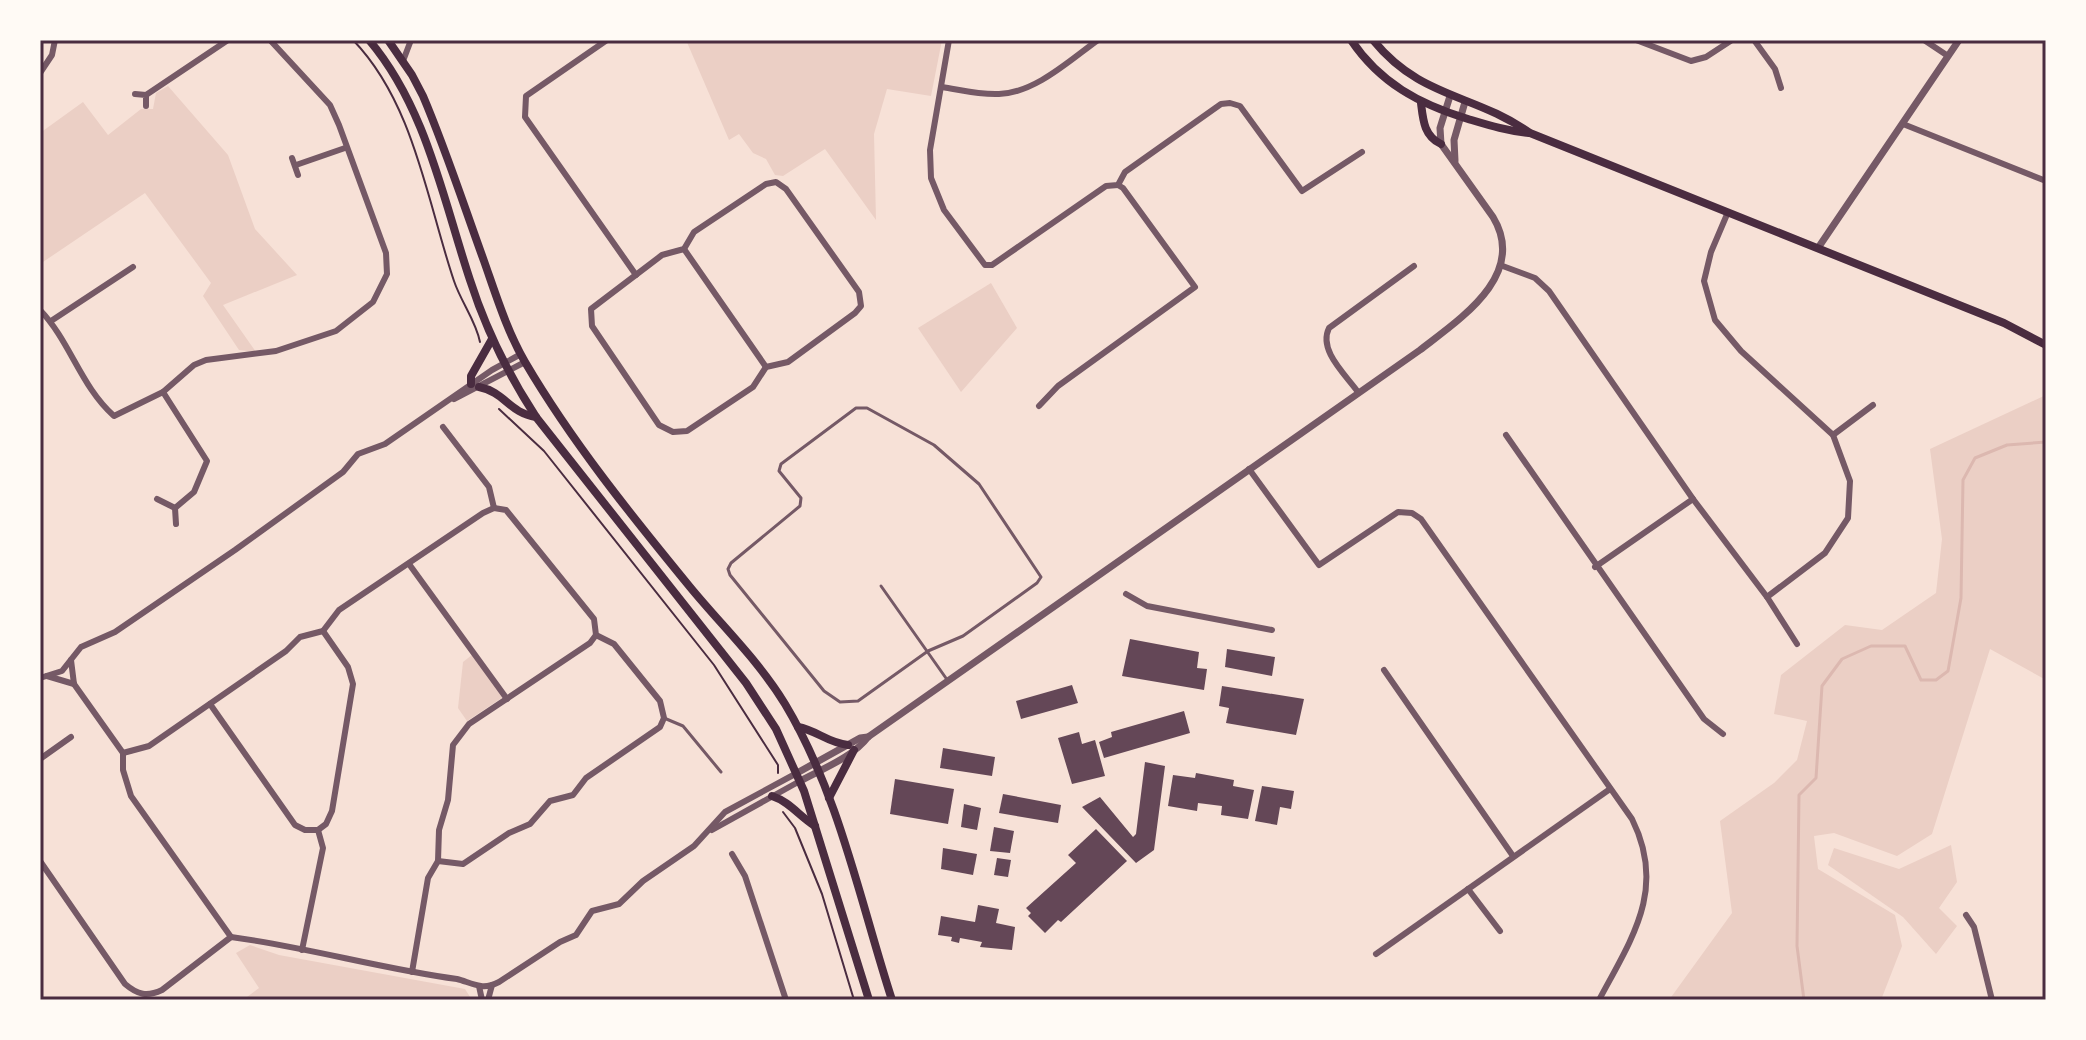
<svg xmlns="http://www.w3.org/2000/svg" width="2086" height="1040" font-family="'Nunito Sans',sans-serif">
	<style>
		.green { fill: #ebcfc5 }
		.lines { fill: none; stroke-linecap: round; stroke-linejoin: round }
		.stream { stroke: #dcb8b0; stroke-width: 3 }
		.building { fill: #644757 }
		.path { stroke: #4a2c40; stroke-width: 2 }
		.service { stroke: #755966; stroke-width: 3 }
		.minor { stroke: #755966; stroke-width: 6 }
		.tertiary { stroke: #755966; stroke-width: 7 }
		.secondary { stroke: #4a2c40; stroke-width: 8 }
		.neatline { fill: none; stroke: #4a2c40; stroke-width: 3 }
	</style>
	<rect width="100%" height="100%" fill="#f7e1d7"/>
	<g class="green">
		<path d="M 686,40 L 942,40 L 931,96 L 887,89 L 874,134 L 876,220 L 825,149 L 783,176 L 775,175 L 766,159 L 753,153 L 739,134 L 729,140 Z"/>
		<path d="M 168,86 L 228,155 L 255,229 L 297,275 L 223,305 L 256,352 L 239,350 L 203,296 L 211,283 L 145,193 L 40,264 L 40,133 L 83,102 L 108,135 L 141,109 L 153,109 L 156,93 Z"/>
		<path d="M 991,283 L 1017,328 L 961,392 L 918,328 Z"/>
		<path d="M 2046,395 L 2046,680 L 1990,649 L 1932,834 L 1897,856 L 1834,833 L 1814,836 L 1818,869 L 1895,915 L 1902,946 L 1881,1000 L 1669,1000 L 1732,913 L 1720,821 L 1774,783 L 1797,760 L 1807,721 L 1774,714 L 1781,675 L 1845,625 L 1882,630 L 1936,593 L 1942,539 L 1930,449 Z"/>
		<path d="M 472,655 L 503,697 L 467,721 L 458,708 L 463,662 Z"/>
		<path d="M 1951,845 L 1957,882 L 1939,908 L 1957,926 L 1936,954 L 1903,917 L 1828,865 L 1834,848 L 1899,869 Z"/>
		<path d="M 250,945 L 279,955 L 465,989 L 472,1000 L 243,1000 L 259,988 L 236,953 Z"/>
	</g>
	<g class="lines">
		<path class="stream" d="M 1804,1000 L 1797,946 L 1799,795 L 1816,778 L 1822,686 L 1842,659 L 1871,646 L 1905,646 L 1921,680 L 1936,680 L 1948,671 L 1961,598 L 1963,480 L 1975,458 L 2007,445 L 2046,442"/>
	</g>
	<g class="building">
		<path d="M 1130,639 L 1199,652 L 1197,668 L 1207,669 L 1204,690 L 1122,676 Z"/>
		<path d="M 1227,649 L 1275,657 L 1272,676 L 1225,667 Z"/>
		<path d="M 1072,685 L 1078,703 L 1021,719 L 1016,701 Z"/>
		<path d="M 1222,686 L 1304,699 L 1296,735 L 1226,723 L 1229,708 L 1219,706 Z"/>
		<path d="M 1184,711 L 1190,733 L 1104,758 L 1099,742 L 1112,737 L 1111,732 Z"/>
		<path d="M 1079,732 L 1082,744 L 1095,740 L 1105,776 L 1072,784 L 1058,738 Z"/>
		<path d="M 943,748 L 995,757 L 992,776 L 940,768 Z"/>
		<path d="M 1145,762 L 1165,766 L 1154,850 L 1136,863 L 1082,807 L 1100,797 L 1133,837 L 1136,834 Z"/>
		<path d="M 1196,773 L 1234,780 L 1233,786 L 1254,790 L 1248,819 L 1221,815 L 1222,806 L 1198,803 L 1197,811 L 1168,806 L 1173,775 L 1195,778 Z"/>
		<path d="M 895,779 L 954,789 L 948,824 L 890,814 Z"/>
		<path d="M 1262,786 L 1294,791 L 1291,809 L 1280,807 L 1277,825 L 1255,821 Z"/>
		<path d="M 1003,794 L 1061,805 L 1058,823 L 999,813 Z"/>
		<path d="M 964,804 L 981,808 L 977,830 L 961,827 Z"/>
		<path d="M 994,827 L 1014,831 L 1010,853 L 990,851 Z"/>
		<path d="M 1096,829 L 1127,861 L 1061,922 L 1058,920 L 1045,933 L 1028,916 L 1031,913 L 1026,908 L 1076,863 L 1068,855 Z"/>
		<path d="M 943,848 L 977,854 L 973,875 L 941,869 Z"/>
		<path d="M 997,858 L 1011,860 L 1008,877 L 994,875 Z"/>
		<path d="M 978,905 L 999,909 L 996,923 L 1015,927 L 1012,950 L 980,947 L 982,942 L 960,938 L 959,943 L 951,941 L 952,937 L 938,935 L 941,916 L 975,922 Z"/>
	</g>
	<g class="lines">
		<g class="path">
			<path d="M 353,40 C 414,103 427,201 454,281 C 461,302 476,321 480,342"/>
			<path d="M 499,409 L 544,451 L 714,665 L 778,765 L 778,773"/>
			<path d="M 783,812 L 795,828 L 822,894 L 854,1000"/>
		</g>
		<g class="service">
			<path d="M 856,408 L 867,408 L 934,445 L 979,484 L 1041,577 L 1037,583 L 963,636 L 928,651 L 858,701 L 840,702 L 824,691 L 730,575 L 728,569 L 731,563 L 800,506 L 801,498 L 779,471 L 781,464 Z"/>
			<path d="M 881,586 L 948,681"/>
			<path d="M 664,718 L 683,726 L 721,772"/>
		</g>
		<g class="minor">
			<path d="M 607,40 L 526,96 L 525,117 L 636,275"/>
			<path d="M 949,40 L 930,150 L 931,178 L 944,210 L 985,265 L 992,265 L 1106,186 L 1118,185 L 1125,172 L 1221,104 L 1230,103 L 1240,106 L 1302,191 L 1362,152"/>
			<path d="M 1636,40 L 1691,61 L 1706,57 L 1732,40"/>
			<path d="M 1754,40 L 1775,69 L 1781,88"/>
			<path d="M 1924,40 L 1948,56"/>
			<path d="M 403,61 L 411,40"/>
			<path d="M 40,73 L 52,55 L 55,40"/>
			<path d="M 942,87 C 961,90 980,95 999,94 C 1035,93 1070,60 1098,40"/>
			<path d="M 135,94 L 146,95 L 146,106"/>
			<path d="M 146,95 L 228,40"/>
			<path d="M 1903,124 L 2046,181"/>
			<path d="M 292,158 L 298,175"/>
			<path d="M 296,165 L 345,148"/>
			<path d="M 776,182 L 786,189 L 859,292 L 861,306 L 855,313 L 788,362 L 766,367 L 753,387 L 687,431 L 673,432 L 659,425 L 592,326 L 591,309 L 662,255 L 684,249 L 694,232 L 766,184 Z"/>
			<path d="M 1728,212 L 1711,252 L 1704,281 L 1715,320 L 1741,351 L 1833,435 L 1850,481 L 1848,518 L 1825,553 L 1767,597"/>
			<path d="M 684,249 L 766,367"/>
			<path d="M 1500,265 L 1535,278 L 1549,291 L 1693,499 L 1767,597 L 1797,644"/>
			<path d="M 40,310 C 70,341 81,387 114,416 L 163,392 L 194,365 L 206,360 L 276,351 L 336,331 L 373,302 L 387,274 L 386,253 L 339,125 L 330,105 L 270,40"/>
			<path d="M 51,321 L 133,267"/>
			<path d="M 163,392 L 207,461 L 194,492 L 175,508"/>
			<path d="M 1358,392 C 1345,374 1318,350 1329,328 L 1414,266"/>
			<path d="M 454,399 L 525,362"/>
			<path d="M 1039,406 L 1058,386 L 1195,287 L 1123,188 L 1118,185"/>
			<path d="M 443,427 L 489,487 L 494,508"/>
			<path d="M 1506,435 L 1704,719 L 1723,734"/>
			<path d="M 1833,435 L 1873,405"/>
			<path d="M 1249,469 L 1319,565 L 1398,512 L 1412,513 L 1421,519 L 1632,819 C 1667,889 1632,938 1599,1000"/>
			<path d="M 157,499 L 175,508 L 176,524"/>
			<path d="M 409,564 L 507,699"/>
			<path d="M 1595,567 L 1693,499"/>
			<path d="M 1126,594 L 1147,606 L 1272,630"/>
			<path d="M 71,660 L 74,684 L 123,753 L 123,770 L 131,796 L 231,937 C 307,947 382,969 457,979 C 465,981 473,985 481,986 C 488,987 493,985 499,982 L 560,942 L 576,935 L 592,911 L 619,904 L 643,881 L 694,846 L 725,812 L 797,773"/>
			<path d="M 1384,670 L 1513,856"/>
			<path d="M 47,676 L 74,684"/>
			<path d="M 40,678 L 62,671 L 81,647 L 115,632 L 235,550 L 343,472 L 358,454 L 385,444 L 492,370 L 521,354"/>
			<path d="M 210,704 L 295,825 L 305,830 L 318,830"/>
			<path d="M 123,753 L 149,746 L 286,651 L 300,637 L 323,631 L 339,610 L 483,513 L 494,508 L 506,510 L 594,619 L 596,635 L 614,644 L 660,701 L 664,718 L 660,727 L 586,778 L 573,795 L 550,801 L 530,824 L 509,833 L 463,864 L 438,861"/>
			<path d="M 40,759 L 71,737"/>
			<path d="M 318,830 L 326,824 L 332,811 L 353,684 L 348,667 L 323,631"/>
			<path d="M 712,830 L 800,781"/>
			<path d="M 732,854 L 745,876 L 786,1000"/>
			<path d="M 40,861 L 125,984 C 138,995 147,997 162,990 L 231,937"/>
			<path d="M 1468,889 L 1500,931"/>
			<path d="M 1966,915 L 1974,927 L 1992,1000"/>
			<path d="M 302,950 L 323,848 L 318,830"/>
			<path d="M 1376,954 L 1610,789"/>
			<path d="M 412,972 L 428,878 L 438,861 L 439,830 L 448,800 L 453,745 L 469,724 L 590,643 L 596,635"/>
			<path d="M 479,986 L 482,1000"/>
			<path d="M 488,1000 L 492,985"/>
		</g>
		<g class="tertiary">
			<path d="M 1455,161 L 1454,140 L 1465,102"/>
			<path d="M 1818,248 L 1959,40"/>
			<path d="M 797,773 L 860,738 L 868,737"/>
			<path d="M 800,781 C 822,769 853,757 868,737 L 1420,350 C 1460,319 1528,275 1493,217 L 1441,144 L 1440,128 L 1450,96"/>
		</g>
		<g class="secondary">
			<path d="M 369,40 C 426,107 443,199 470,280 C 486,330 508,374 536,417 L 746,683 L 776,729 L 804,791 L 869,1000"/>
			<path d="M 388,40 L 412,75 L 423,96 C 446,150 464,206 484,261 C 496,295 507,331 525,362 C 572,442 631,515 690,587 C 722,626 759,661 785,704 C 839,794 860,901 892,1000"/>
			<path d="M 1351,40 C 1380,83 1419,104 1468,119 C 1488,125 1507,131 1529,133"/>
			<path d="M 1373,40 C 1421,99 1473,93 1530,133 L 2004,323 L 2046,345"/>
			<path d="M 1421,103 C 1423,120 1424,136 1441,144"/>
			<path d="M 471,384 L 471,376 L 492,339"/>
			<path d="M 479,387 C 505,392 509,413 536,417"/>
			<path d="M 798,727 C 816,730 828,743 848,745"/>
			<path d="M 772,796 C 790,802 799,816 815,826"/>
			<path d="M 829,798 L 854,750"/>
		</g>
	</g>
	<rect width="2086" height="1040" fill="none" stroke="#fffaf5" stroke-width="84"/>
	<rect x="42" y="42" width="2002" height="956" class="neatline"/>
</svg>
